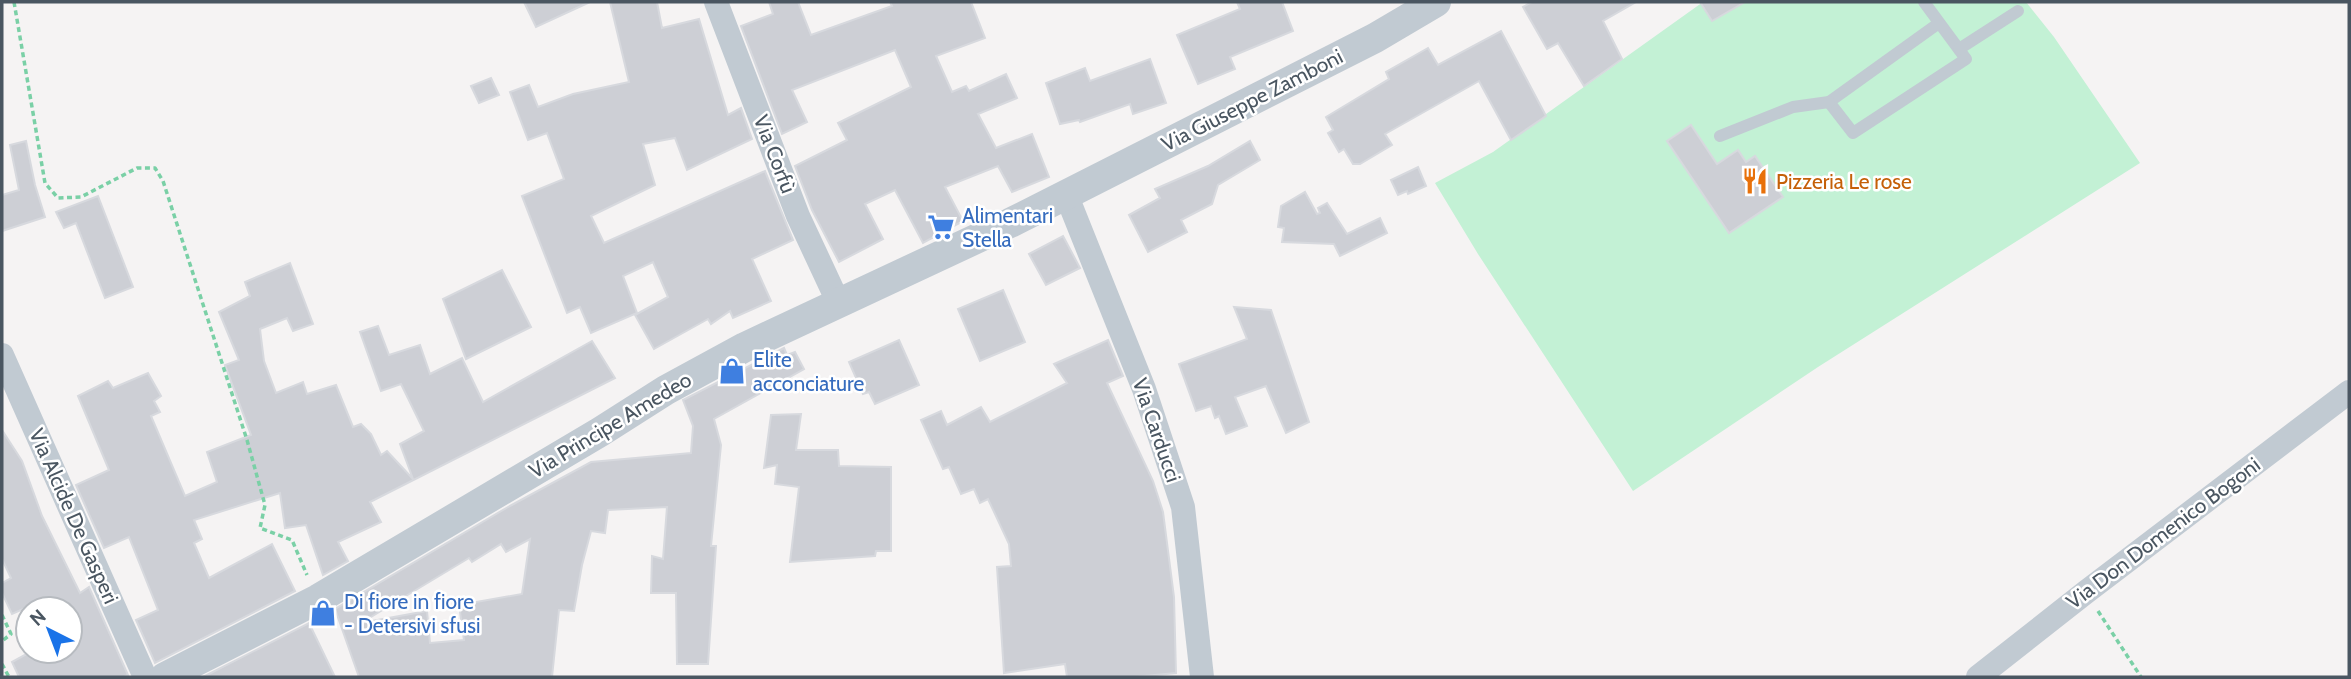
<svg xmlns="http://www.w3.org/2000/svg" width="2351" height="679" font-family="Cabin,sans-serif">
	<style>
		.green { fill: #c3f1d5 }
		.building { fill: #cdcfd5; stroke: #d7d9de; stroke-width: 2; fill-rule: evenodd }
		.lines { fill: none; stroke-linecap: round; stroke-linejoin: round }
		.path { stroke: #7ad0a6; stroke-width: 3.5; stroke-dasharray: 5 3.5; stroke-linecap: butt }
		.service { stroke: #c1cad2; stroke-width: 12 }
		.minor { stroke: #c1cad2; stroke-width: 24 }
		.tertiary { stroke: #c1cad2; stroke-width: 30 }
		.labels { text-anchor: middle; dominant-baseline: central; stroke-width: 5; stroke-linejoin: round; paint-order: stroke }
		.street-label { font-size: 21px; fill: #4a5661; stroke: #fff }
		.food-label { font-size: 21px; fill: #c56008; stroke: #fff; text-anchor: start }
		.shop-label { font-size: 21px; fill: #366cbe; stroke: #fff; text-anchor: start }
	</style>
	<rect width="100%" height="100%" fill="#f5f3f3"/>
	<path class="green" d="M 1703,2 L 2026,2 L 2054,37 L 2140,163 L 1818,367 L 1633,491 L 1478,254 L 1435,183 L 1493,152 Z"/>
	<g class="building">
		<path d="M 524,2 L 590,2 L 536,27 Z"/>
		<path d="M 610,2 L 657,2 L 662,28 L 699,19 L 728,115 L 741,108 L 752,139 L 687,170 L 675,138 L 643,144 L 655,185 L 591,216 L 604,243 L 765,171 L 793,240 L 752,259 L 771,301 L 733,318 L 730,311 L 711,324 L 708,319 L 654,349 L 635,315 L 668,297 L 653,262 L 623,276 L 637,313 L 591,333 L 580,307 L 567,313 L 522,196 L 564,179 L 547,133 L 528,140 L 510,92 L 529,85 L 538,107 L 573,94 L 629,82 Z"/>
		<path d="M 769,2 L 798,2 L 811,35 L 892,6 L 890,2 L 971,2 L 985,38 L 936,56 L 952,92 L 966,86 L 969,91 L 1006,74 L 1017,98 L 978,114 L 996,148 L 1032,134 L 1049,177 L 1012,192 L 998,166 L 945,187 L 963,221 L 923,243 L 895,190 L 865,204 L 883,239 L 839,262 L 812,210 L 795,166 L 847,140 L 838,123 L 911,87 L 895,50 L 792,90 L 807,122 L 782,134 L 741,26 L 773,14 Z"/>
		<path d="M 1237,2 L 1282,2 L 1293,31 L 1230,57 L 1235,69 L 1198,84 L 1177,35 L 1240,9 Z"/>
		<path d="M 1532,2 L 1636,2 L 1603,21 L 1622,59 L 1584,86 L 1558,43 L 1547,49 L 1523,7 Z"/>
		<path d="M 1700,2 L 1745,2 L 1712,21 Z"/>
		<path d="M 1501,31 L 1546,116 L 1511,140 L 1479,81 L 1385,134 L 1392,145 L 1360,164 L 1353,164 L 1344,149 L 1339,152 L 1328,133 L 1333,130 L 1326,117 L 1389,79 L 1386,72 L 1428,48 L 1438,65 Z"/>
		<path d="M 1150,59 L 1166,103 L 1133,114 L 1130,104 L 1080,122 L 1079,120 L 1060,124 L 1046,83 L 1085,68 L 1090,81 Z"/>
		<path d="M 491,78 L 499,95 L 479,103 L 471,86 Z"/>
		<path d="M 1691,125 L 1717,164 L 1738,150 L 1746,162 L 1755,156 L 1783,197 L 1729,233 L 1667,141 Z"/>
		<path d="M 26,141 L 35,185 L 45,217 L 2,231 L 2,195 L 19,190 L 10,145 Z"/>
		<path d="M 1250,141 L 1260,160 L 1218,185 L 1212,204 L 1181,220 L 1187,232 L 1148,252 L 1129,215 L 1160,198 L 1155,189 L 1208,166 Z"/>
		<path d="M 1418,167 L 1426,186 L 1408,194 L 1407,191 L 1398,195 L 1391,180 Z"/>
		<path d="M 1305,192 L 1317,214 L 1320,213 L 1318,208 L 1327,203 L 1347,234 L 1380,218 L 1387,233 L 1340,256 L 1334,244 L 1282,242 L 1284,228 L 1278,227 L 1281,206 Z"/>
		<path d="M 98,196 L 133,287 L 105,298 L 76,223 L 64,228 L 56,212 Z"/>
		<path d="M 1063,236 L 1080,268 L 1046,285 L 1029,254 Z"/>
		<path d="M 290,263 L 313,324 L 293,331 L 287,318 L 260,329 L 264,361 L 276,393 L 303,382 L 307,394 L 336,385 L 353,427 L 361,424 L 371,434 L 381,455 L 387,451 L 413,479 L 400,444 L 424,431 L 401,384 L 381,391 L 360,332 L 378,326 L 389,355 L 420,345 L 430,374 L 462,358 L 483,402 L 592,341 L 615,378 L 370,502 L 381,522 L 338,542 L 348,561 L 323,575 L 306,525 L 285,528 L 280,493 L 194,520 L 202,539 L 194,543 L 209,578 L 272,544 L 295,591 L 155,663 L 136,620 L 158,610 L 129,537 L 104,548 L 76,485 L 109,470 L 78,396 L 108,381 L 113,388 L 148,373 L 161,396 L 154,401 L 160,412 L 151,416 L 185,496 L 217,482 L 207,452 L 251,435 L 225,365 L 239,360 L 219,312 L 250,296 L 245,282 Z"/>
		<path d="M 502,270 L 531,327 L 466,359 L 443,299 Z"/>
		<path d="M 1003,290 L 1025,342 L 980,361 L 958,309 Z"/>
		<path d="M 1234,307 L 1271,310 L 1309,422 L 1286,433 L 1266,386 L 1235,397 L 1247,426 L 1226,434 L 1219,416 L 1215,418 L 1211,406 L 1196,411 L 1179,364 L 1247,339 Z"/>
		<path d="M 899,340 L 919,385 L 875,404 L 869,392 L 863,394 L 849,362 Z"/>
		<path d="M 1108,340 L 1123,376 L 1107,383 L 1153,481 L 1163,512 L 1174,597 L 1176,673 L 1134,677 L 1067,677 L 1065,664 L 1004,673 L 997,567 L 1011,566 L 1009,544 L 988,499 L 980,503 L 974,489 L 961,494 L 949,467 L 943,469 L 921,420 L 941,411 L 947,425 L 981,407 L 990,422 L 1067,383 L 1054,364 Z"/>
		<path d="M 784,348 L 787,355 L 795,352 L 804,369 L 714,419 L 721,445 L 711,546 L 716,546 L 708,664 L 677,664 L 676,593 L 651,593 L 652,556 L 663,559 L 667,507 L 608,510 L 605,533 L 591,531 L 582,565 L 574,611 L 559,610 L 552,677 L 359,677 L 335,609 L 508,507 L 591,462 L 691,453 L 693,426 L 683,400 ZM 530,539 L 522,594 L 459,605 L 464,640 L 430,643 L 427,611 L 361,623 L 469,558 L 472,562 L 501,544 L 506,552 Z"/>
		<path d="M 801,414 L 796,450 L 838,450 L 839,466 L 891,467 L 891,551 L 876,551 L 875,556 L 790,562 L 799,487 L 775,484 L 777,465 L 764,468 L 771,415 Z"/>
		<path d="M 2,430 L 22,461 L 42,516 L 80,593 L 89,587 L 128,675 L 124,677 L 19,677 L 12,662 L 32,651 L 70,651 L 70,609 L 23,609 L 12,614 L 2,593 L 2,583 L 11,578 L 2,559 Z"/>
		<path d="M 309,623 L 335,677 L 203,677 Z"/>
	</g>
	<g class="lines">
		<g class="path">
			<path d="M 14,2 L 45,183 L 58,198 L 81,197 L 137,168 L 155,168 L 163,181 L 247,440 L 265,505 L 260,528 L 292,540 L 307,575"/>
			<path d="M 2098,611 L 2141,677"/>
			<path d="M 2,615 L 11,634 L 2,641"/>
			<path d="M 2,664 L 9,677"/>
		</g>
		<g class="service">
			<path d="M 1924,2 L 1966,59 L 1853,133 L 1829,102 L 1939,23"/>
			<path d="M 1959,49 L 2018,11"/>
			<path d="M 1720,136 L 1793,107 L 1829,102"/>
		</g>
		<g class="minor">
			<path d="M 716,2 L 798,216 L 839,304"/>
			<path d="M 1066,194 L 1144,389 L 1183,507 L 1202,677"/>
			<path d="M 2,355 L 145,677"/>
			<path d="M 1978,677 L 2086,592 L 2349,392"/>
		</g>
		<path class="tertiary" d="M 165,677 L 318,599 L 600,432 L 666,390 L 745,347 L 1010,223 L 1375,38 L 1436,2"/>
	</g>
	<defs>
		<g id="restaurant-bare" transform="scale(2.1)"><path d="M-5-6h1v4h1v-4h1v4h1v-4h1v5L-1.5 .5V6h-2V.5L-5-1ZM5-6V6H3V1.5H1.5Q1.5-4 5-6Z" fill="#e8710a" stroke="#fff" stroke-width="2.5" paint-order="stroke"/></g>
		<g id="supermarket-bare" transform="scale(2.1)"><path d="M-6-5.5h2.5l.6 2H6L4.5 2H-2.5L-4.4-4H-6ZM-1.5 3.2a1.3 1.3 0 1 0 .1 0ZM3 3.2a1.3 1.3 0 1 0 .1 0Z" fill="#3f7fe0" stroke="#fff" stroke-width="2.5" paint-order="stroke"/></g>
		<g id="shop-bare" transform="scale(2.1)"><path d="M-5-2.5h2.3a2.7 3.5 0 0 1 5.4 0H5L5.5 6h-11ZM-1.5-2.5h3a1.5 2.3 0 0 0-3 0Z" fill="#3f7fe0" stroke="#fff" stroke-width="2.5" paint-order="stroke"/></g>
	</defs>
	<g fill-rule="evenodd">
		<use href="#restaurant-bare" x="1755" y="181"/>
		<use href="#supermarket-bare" x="941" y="227"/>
		<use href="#shop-bare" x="732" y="371"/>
		<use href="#shop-bare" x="323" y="613"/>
	</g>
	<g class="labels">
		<g class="street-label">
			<text transform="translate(1252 100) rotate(-27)">Via Giuseppe Zamboni</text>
			<text transform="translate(775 154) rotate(69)">Via Corfù</text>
			<text transform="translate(610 425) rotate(-31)">Via Principe Amedeo</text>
			<text transform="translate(1157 430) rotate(71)">Via Carducci</text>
			<text transform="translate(74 516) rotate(66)">Via Alcide De Gasperi</text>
			<text transform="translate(2163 533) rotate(-37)">Via Don Domenico Bogoni</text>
		</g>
		<g class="food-label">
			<text x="1776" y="181">Pizzeria Le rose</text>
		</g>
		<g class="shop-label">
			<text x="962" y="215">Alimentari<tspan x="962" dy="24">Stella</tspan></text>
			<text x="753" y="359">Elite<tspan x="753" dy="24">acconciature</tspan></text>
			<text x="344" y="601">Di fiore in fiore<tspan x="344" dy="24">- Detersivi sfusi</tspan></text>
		</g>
	</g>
	<rect width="2351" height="679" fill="none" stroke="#4a5661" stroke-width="7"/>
	<g transform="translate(49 630) rotate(318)"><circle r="33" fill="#ffffff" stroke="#b7bbc0" stroke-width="2"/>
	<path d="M0-5L12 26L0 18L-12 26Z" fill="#1a73e8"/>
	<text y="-10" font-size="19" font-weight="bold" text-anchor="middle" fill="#4a5661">N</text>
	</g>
</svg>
